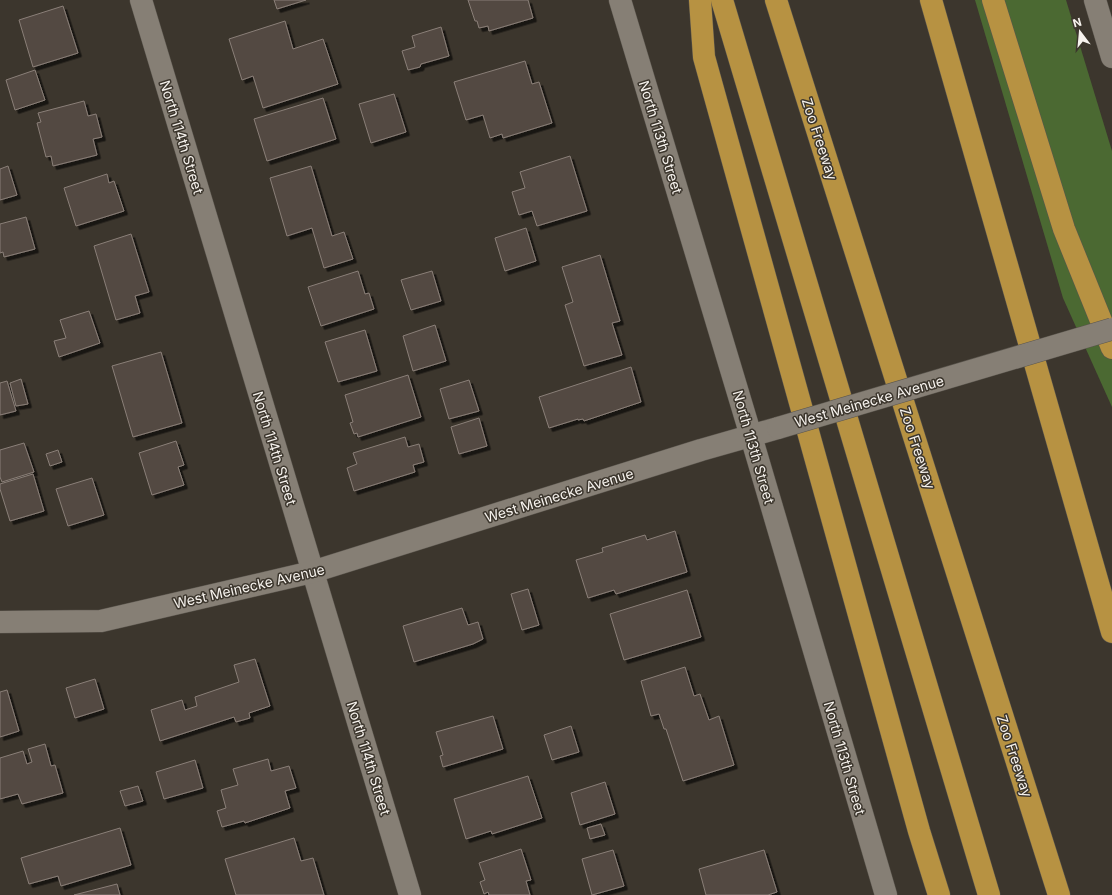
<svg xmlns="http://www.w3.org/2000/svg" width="1112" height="895" font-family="Inter,sans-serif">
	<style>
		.grass { fill: #4b6932 }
		.building { fill: #534942; stroke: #8a7f78; filter: url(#shadow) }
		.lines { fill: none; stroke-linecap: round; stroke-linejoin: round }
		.minor-casing { stroke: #5a554d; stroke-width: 23 }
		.highway-casing { stroke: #5a554d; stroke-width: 23 }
		.minor { stroke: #867f75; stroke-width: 22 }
		.highway { stroke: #b79242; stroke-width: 22 }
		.minor-bridge-casing { stroke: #5a554d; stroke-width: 23; stroke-linecap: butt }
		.minor-bridge { stroke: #867f75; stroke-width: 22 }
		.labels { text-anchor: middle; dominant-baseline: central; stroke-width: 3; stroke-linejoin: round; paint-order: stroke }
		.street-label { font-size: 14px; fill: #f7f3ee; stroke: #3c362d }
	</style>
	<defs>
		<filter id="shadow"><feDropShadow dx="3.5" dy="3.5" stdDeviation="0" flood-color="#0009"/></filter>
	</defs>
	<rect width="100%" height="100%" fill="#3c362d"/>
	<path class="grass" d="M 975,0 L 1066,0 L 1112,151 L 1112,407 L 1063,298 Z"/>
	<g class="building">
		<path d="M 274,0 L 306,0 L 277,9 Z"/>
		<path d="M 468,0 L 528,0 L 533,18 L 489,31 L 488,26 L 479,28 L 477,21 L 475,21 Z"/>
		<path d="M 63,6 L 78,53 L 33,67 L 19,20 Z"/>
		<path d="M 285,21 L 293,49 L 323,39 L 338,84 L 263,108 L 253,76 L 242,80 L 229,39 Z"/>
		<path d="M 441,27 L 449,56 L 421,64 L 420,67 L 408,70 L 402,51 L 415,47 L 412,36 Z"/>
		<path d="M 525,61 L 532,84 L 539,82 L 552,123 L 503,138 L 502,134 L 490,138 L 483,115 L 466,120 L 454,82 Z"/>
		<path d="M 35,70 L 45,100 L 15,110 L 6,80 Z"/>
		<path d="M 394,94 L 406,132 L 371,143 L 359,104 Z"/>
		<path d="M 323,98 L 336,139 L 267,161 L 254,119 Z"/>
		<path d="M 84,101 L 88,116 L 96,114 L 102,137 L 93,139 L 97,155 L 53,166 L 51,156 L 46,157 L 37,123 L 41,122 L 38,113 Z"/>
		<path d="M 570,156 L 587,211 L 537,226 L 532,211 L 519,215 L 512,192 L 525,188 L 520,172 Z"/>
		<path d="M 8,166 L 17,195 L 0,200 L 0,169 Z"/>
		<path d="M 311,166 L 332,236 L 344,232 L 353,259 L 324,268 L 312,228 L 287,236 L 270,178 Z"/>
		<path d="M 107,174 L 109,183 L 114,181 L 124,211 L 76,226 L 64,188 Z"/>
		<path d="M 26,217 L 35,249 L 4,257 L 3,252 L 0,253 L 0,224 Z"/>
		<path d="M 526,228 L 536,261 L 505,271 L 495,238 Z"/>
		<path d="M 131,234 L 149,292 L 135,296 L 140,313 L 116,320 L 94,246 Z"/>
		<path d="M 600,255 L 620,321 L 612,323 L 622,355 L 584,366 L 565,305 L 573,302 L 562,267 Z"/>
		<path d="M 358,271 L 365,294 L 369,293 L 374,309 L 321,326 L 308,287 Z"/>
		<path d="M 432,271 L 441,301 L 411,310 L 401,280 Z"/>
		<path d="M 89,311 L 100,343 L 59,357 L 54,341 L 66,338 L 60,320 Z"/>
		<path d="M 435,325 L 446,361 L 413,371 L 403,336 Z"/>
		<path d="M 365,330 L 377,371 L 338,382 L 325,342 Z"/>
		<path d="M 161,352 L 182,423 L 133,437 L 112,366 Z"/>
		<path d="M 631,367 L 641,402 L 584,421 L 583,419 L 578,420 L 578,419 L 549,428 L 539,397 Z"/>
		<path d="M 408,375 L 421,417 L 358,437 L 357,433 L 354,434 L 350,423 L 353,422 L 345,395 Z"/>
		<path d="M 21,379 L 28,404 L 16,406 L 10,383 Z"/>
		<path d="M 469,380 L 479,411 L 449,419 L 440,389 Z"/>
		<path d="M 7,381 L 16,411 L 0,415 L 0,383 Z"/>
		<path d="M 479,418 L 487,446 L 459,454 L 451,427 Z"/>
		<path d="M 405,437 L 408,447 L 419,444 L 424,462 L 413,465 L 415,472 L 354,491 L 347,468 L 357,464 L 353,453 Z"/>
		<path d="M 176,441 L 184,465 L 178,467 L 184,485 L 152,495 L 139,453 Z"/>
		<path d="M 24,443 L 34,472 L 2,482 L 0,477 L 0,450 Z"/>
		<path d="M 58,450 L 62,462 L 50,466 L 46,454 Z"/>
		<path d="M 33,474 L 44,511 L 10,521 L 0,489 L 0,484 Z"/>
		<path d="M 92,478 L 104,515 L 68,526 L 56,489 Z"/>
		<path d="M 675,531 L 687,572 L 616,594 L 614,590 L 588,598 L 576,560 L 603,552 L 602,548 L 645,535 L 647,540 Z"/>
		<path d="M 528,589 L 539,625 L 522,630 L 511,594 Z"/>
		<path d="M 687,590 L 701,637 L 624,660 L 610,614 Z"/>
		<path d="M 462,608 L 468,625 L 478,622 L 483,639 L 473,644 L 414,662 L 403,626 Z"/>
		<path d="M 255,659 L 270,706 L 249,713 L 250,718 L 236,722 L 234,717 L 160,741 L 151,710 L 182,700 L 185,710 L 197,706 L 195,697 L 239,682 L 234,665 Z"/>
		<path d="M 685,667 L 694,696 L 700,694 L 709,720 L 719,716 L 734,765 L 683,781 L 666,729 L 664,729 L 659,714 L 651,716 L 641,681 Z"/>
		<path d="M 95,679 L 104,709 L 75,718 L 66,688 Z"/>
		<path d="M 7,690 L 19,731 L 0,737 L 0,692 Z"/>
		<path d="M 493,716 L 503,749 L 443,767 L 440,756 L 443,755 L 436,732 Z"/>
		<path d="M 571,726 L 579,752 L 552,760 L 544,735 Z"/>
		<path d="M 45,744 L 51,766 L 55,765 L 63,793 L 22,804 L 18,794 L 0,799 L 0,758 L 23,751 L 27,764 L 32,762 L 28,749 Z"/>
		<path d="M 268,759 L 271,771 L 289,766 L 296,788 L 285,791 L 290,808 L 245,823 L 244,821 L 222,827 L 217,811 L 226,808 L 221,790 L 238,785 L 233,769 Z"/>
		<path d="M 195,760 L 203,788 L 164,799 L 156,772 Z"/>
		<path d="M 528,776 L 542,818 L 492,834 L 491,831 L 466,839 L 454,799 Z"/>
		<path d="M 605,782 L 615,814 L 580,825 L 571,793 Z"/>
		<path d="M 138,786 L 143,801 L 125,806 L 120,791 Z"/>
		<path d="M 601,824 L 605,835 L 590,839 L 587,828 Z"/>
		<path d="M 120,828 L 131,865 L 61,886 L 58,876 L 29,884 L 21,858 Z"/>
		<path d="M 294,838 L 301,861 L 313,858 L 324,895 L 236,895 L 225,859 Z"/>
		<path d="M 521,849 L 531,880 L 526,881 L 530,895 L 489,895 L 488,892 L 484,894 L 480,882 L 485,880 L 479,863 Z"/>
		<path d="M 613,850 L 624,886 L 592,895 L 582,859 Z"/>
		<path d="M 764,850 L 777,892 L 768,895 L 706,895 L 699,869 Z"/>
		<path d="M 117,884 L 120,895 L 74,895 Z"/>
	</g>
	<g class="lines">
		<g class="minor-casing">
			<g id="minor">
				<path d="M 141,0 L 410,895"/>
				<path d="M 620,0 L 751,436 L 886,895"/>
				<path d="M 1095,0 L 1112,57"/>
				<path d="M 0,622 L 101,621 L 312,572 L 701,450 L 778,428"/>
			</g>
		</g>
		<g class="highway-casing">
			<g id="highway">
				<path d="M 700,0 L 704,57 L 919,831 L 939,895"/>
				<path d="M 722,0 L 989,895"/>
				<path d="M 776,0 L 1059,895"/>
				<path d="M 931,0 L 1112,632"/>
				<path d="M 993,0 L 1064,229 L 1112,348"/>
			</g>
		</g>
		<use href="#minor" class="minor"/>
		<use href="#highway" class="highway"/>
		<g class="minor-bridge-casing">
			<path id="minor-bridge" d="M 778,428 L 1112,329"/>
		</g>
		<use href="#minor-bridge" class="minor-bridge"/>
	</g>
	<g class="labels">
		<g class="street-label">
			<text transform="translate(182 137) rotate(73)">North 114th Street</text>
			<text transform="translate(661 137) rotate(73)">North 113th Street</text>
			<text transform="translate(820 139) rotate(72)">Zoo Freeway</text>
			<text transform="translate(869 401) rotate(-16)">West Meinecke Avenue</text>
			<text transform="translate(754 447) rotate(74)">North 113th Street</text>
			<text transform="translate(275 448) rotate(73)">North 114th Street</text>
			<text transform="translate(918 448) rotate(72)">Zoo Freeway</text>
			<text transform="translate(559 495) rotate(-17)">West Meinecke Avenue</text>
			<text transform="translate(249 586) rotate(-13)">West Meinecke Avenue</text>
			<text transform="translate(1015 756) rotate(72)">Zoo Freeway</text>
			<text transform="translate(369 758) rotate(73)">North 114th Street</text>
			<text transform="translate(845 758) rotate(74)">North 113th Street</text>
		</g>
	</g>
	<g transform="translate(1080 32) rotate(344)" stroke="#3c362d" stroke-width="3" paint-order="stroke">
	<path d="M0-3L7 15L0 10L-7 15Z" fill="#f7f3ee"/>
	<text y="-6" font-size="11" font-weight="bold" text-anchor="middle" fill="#f7f3ee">N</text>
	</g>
</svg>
